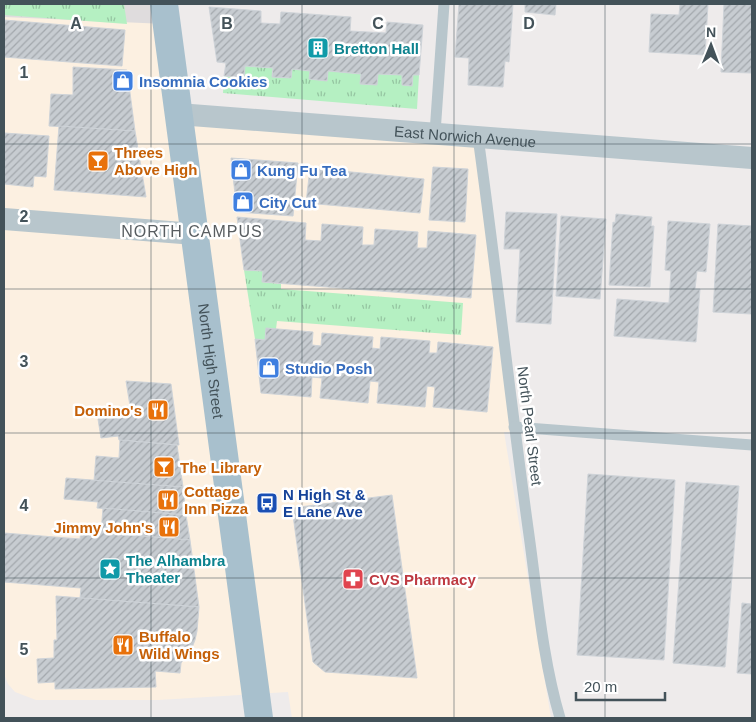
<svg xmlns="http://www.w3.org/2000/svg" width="756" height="722" font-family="Helvetica,sans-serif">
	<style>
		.commercial { fill: #fcf0e1 }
		.education { fill: #dfdcdd }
		.grass { fill: url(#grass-tufts) }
		.building { fill: url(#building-hatch); stroke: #ced3d8 }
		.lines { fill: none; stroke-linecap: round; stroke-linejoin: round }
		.service { stroke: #b8c6cc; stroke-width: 11 }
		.minor { stroke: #b8c6cc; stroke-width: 22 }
		.primary { stroke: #a8c0cd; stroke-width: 28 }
		.grid { fill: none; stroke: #435259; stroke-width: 1; stroke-opacity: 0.55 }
		.labels { text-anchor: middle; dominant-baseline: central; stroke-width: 5; stroke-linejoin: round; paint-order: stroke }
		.culture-label { font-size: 15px; font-weight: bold; fill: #0d838f; stroke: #fff; text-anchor: start }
		.shop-label { font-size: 15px; font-weight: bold; fill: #366cbe; stroke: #fff; text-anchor: start }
		.street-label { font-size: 15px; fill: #435259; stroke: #fff }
		.food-label { font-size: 15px; font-weight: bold; fill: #c56008; stroke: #fff; text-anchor: start }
		.transit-label { font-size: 15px; font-weight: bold; fill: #164399; stroke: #fff; text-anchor: start }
		.health-label { font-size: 15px; font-weight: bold; fill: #be3a42; stroke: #fff; text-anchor: start }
		.neighbourhood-label { font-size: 16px; letter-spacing: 1px; fill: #585d60; stroke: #fff }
		.grid-label { font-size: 16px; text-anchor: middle; font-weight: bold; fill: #435259; stroke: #fff; stroke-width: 5; stroke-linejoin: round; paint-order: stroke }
	</style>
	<defs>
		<pattern id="grass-tufts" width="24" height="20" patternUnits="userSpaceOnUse" patternTransform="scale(1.25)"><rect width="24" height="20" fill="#b5f0c2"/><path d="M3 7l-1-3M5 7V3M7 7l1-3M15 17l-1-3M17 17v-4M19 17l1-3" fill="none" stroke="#95c5a1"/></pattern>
		<pattern id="building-hatch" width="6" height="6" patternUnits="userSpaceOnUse" patternTransform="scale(1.25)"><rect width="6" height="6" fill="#c7ccd1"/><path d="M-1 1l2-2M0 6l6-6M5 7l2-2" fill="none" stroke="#a3a8ad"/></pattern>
	</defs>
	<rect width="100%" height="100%" fill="#eeebeb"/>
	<path class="commercial" d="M 4,4 L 164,4 L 178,114 L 478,137 L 515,432 L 504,432 L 551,718 L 292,718 L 288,692 L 158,700 L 36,700 L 15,692 L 8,684 L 4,674 Z"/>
	<path class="education" d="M 4,4 L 164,4 L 166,24 L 4,17 Z"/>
	<g class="grass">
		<path d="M 4,4 L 124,4 L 127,24 L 4,15 Z"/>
		<path d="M 245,66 L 273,68 L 272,77 L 291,78 L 292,69 L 310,71 L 310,79 L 327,81 L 328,71 L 361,74 L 360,84 L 376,85 L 378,74 L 402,75 L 402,85 L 412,86 L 413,75 L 419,75 L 417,109 L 223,93 L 224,76 Z"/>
		<path d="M 244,270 L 263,271 L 262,282 L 281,284 L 281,289 L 463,303 L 461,335 L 277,321 L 276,329 L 265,340 L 255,339 Z"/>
	</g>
	<g class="building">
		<path d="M 459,4 L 513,4 L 509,62 L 505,61 L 503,87 L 468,85 L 469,58 L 455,57 Z"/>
		<path d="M 525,4 L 556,4 L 555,15 L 525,12 Z"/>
		<path d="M 680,4 L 708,4 L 705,55 L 649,52 L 651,14 L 679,15 Z"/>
		<path d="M 724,4 L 752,4 L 752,73 L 721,72 Z"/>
		<path d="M 209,7 L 261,11 L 261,23 L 280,24 L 281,12 L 351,17 L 350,31 L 386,33 L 387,22 L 423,25 L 419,75 L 413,75 L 412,86 L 402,85 L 402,75 L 378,74 L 377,85 L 360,84 L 361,74 L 328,71 L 327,81 L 309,79 L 310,71 L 292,69 L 291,78 L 272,77 L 273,68 L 245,66 L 244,78 L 224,76 L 226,63 L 217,62 Z"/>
		<path d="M 4,20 L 125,30 L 122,66 L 4,57 Z"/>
		<path d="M 73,67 L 127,70 L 135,131 L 49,126 L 51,94 L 73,95 Z"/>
		<path d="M 59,126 L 135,131 L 146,197 L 54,190 Z"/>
		<path d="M 4,133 L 49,136 L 46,177 L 34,176 L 33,187 L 4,184 Z"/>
		<path d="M 231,158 L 298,163 L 293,216 L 237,212 Z"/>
		<path d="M 433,167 L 468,169 L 465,222 L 429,220 Z"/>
		<path d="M 310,168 L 424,179 L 420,213 L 306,203 Z"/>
		<path d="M 506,212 L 557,214 L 551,324 L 516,322 L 520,249 L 504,249 Z"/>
		<path d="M 616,214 L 652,217 L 651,226 L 654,226 L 650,287 L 609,285 L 613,222 L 615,223 Z"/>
		<path d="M 561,216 L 606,219 L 600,299 L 556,296 Z"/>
		<path d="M 237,217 L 306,223 L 305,240 L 321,241 L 322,224 L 363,227 L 362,245 L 374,245 L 375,229 L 418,232 L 417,248 L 427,248 L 428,231 L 476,235 L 471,298 L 262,282 L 263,271 L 244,270 Z"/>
		<path d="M 668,221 L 710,224 L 706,272 L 697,271 L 695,289 L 700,289 L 696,342 L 614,336 L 617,299 L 669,303 L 671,271 L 665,270 Z"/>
		<path d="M 718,224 L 752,226 L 752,314 L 713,312 Z"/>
		<path d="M 266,328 L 313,332 L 312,345 L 321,346 L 322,333 L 373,337 L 372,348 L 380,349 L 381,337 L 430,341 L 429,353 L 437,353 L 438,342 L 493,347 L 487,412 L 433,407 L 435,387 L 427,386 L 425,407 L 377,403 L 379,382 L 370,381 L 368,403 L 320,398 L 322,378 L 312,377 L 311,397 L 261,393 L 255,339 L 265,340 Z"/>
		<path d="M 126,381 L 171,384 L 179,445 L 119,440 L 118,436 L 101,438 L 98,419 L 116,416 L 115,409 L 130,406 Z"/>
		<path d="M 120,440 L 177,445 L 183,487 L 94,481 L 96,456 L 119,458 Z"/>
		<path d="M 588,474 L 675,480 L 664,660 L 577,655 Z"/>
		<path d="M 66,478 L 183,487 L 186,515 L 97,508 L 98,502 L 64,499 Z"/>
		<path d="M 686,482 L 739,486 L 725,667 L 673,663 Z"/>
		<path d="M 392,495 L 417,678 L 325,672 L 313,662 L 292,508 Z"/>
		<path d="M 103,508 L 186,515 L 190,540 L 101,533 Z"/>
		<path d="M 81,531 L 190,540 L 199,607 L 80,598 L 81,588 L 4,582 L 4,533 L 80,539 Z"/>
		<path d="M 56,596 L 199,607 L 197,631 L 195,640 L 191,650 L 181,663 L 180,673 L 155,671 L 156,687 L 55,689 L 55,682 L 38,683 L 37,659 L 54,658 L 54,640 L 57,640 Z"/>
		<path d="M 742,603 L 752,604 L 752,674 L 737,673 Z"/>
	</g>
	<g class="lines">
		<g class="service">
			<path d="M 435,133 L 444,4"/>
			<path d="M 478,137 C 496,267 510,398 528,528 C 537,591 542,657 560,718"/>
			<path d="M 514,427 L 752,445"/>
		</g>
		<g class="minor">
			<path id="s1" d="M 178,114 L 752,158"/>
			<path d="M 4,219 L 195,234"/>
		</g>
		<path class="primary" id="s2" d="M 164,4 L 259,718"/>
	</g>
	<path class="grid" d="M 151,4 L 151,718M 302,4 L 302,718M 454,4 L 454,718M 605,4 L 605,718M 4,144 L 752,144M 4,289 L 752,289M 4,433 L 752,433M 4,578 L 752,578"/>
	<defs>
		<g id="building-square" transform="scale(1.125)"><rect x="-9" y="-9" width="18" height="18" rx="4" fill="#0f9aa8" stroke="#fff"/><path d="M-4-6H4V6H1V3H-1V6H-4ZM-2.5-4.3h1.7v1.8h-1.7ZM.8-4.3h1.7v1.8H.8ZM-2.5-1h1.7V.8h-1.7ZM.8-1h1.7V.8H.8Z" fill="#fff"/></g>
		<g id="shop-square" transform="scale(1.125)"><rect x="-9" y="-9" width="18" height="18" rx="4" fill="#3f7fe0" stroke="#fff"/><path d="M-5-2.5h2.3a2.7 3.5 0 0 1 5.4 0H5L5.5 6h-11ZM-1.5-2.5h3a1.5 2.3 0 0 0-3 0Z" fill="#fff"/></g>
		<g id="bar-square" transform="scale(1.125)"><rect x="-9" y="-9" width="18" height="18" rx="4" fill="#e8710a" stroke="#fff"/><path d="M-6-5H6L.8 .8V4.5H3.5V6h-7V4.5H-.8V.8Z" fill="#fff"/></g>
		<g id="restaurant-square" transform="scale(1.125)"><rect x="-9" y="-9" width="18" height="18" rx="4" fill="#e8710a" stroke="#fff"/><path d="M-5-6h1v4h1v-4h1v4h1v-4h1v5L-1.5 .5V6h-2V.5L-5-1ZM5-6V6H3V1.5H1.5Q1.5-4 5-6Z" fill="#fff"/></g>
		<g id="bus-square" transform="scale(1.125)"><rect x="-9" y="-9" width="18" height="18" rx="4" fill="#1a4fb4" stroke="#fff"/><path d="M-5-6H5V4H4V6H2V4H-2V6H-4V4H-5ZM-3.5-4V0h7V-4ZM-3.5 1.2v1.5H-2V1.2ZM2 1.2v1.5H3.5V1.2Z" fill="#fff"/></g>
		<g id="sight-square" transform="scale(1.125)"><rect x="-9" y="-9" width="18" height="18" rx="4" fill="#0f9aa8" stroke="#fff"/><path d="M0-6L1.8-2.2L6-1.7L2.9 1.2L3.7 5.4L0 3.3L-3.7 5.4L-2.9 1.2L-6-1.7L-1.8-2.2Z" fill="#fff"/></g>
		<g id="pharmacy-square" transform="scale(1.125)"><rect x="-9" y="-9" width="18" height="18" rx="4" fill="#e0444e" stroke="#fff"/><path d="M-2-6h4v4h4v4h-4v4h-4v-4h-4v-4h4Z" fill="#fff"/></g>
	</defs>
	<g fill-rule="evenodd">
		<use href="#building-square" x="318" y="48"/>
		<use href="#shop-square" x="123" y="81"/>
		<use href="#bar-square" x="98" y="161"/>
		<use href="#shop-square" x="241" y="170"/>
		<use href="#shop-square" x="243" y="202"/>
		<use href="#shop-square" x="269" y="368"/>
		<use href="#restaurant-square" x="158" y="410"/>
		<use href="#bar-square" x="164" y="467"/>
		<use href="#restaurant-square" x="168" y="500"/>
		<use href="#bus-square" x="267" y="503"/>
		<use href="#restaurant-square" x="169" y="527"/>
		<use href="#sight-square" x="110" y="569"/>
		<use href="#pharmacy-square" x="353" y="579"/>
		<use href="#restaurant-square" x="123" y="645"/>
	</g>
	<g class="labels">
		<g class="culture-label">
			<text x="334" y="48">Bretton Hall</text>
			<text x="126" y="560">The Alhambra<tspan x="126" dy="17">Theater</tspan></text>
		</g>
		<g class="shop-label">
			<text x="139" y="81">Insomnia Cookies</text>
			<text x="257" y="170">Kung Fu Tea</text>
			<text x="259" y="202">City Cut</text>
			<text x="285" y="368">Studio Posh</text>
		</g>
		<g class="street-label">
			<text stroke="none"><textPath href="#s1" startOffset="288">East Norwich Avenue</textPath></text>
			<text stroke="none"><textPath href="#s2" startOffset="360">North High Street</textPath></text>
			<text transform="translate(530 426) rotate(83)">North Pearl Street</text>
		</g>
		<g class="food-label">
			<text x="114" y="152">Threes<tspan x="114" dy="17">Above High</tspan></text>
			<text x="142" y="410" text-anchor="end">Domino's</text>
			<text x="180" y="467">The Library</text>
			<text x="184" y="491">Cottage<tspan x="184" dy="17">Inn Pizza</tspan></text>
			<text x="153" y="527" text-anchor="end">Jimmy John's</text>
			<text x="139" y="636">Buffalo<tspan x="139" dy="17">Wild Wings</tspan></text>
		</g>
		<g class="transit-label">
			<text x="283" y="494">N High St &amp;<tspan x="283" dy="17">E Lane Ave</tspan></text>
		</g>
		<g class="health-label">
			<text x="369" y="579">CVS Pharmacy</text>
		</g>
		<g class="neighbourhood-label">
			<text x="192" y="231">NORTH CAMPUS</text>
		</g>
	</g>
	<g class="grid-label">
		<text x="76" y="29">A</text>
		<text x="227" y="29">B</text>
		<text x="378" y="29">C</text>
		<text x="529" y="29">D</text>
		<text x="24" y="78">1</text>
		<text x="24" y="222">2</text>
		<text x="24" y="367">3</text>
		<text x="24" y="511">4</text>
		<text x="24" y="655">5</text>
	</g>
	<rect width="756" height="722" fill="none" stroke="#435259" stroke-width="10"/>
	<g transform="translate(711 45) rotate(1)" stroke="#ffffff" stroke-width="4" paint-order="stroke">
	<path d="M0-4L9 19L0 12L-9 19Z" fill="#435259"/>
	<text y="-8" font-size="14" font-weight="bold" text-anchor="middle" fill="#435259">N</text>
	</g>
	<path d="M576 692v8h89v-8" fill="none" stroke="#435259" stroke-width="2.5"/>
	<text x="584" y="692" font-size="15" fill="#435259" stroke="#ffffff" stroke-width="4" paint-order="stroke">20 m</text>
</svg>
